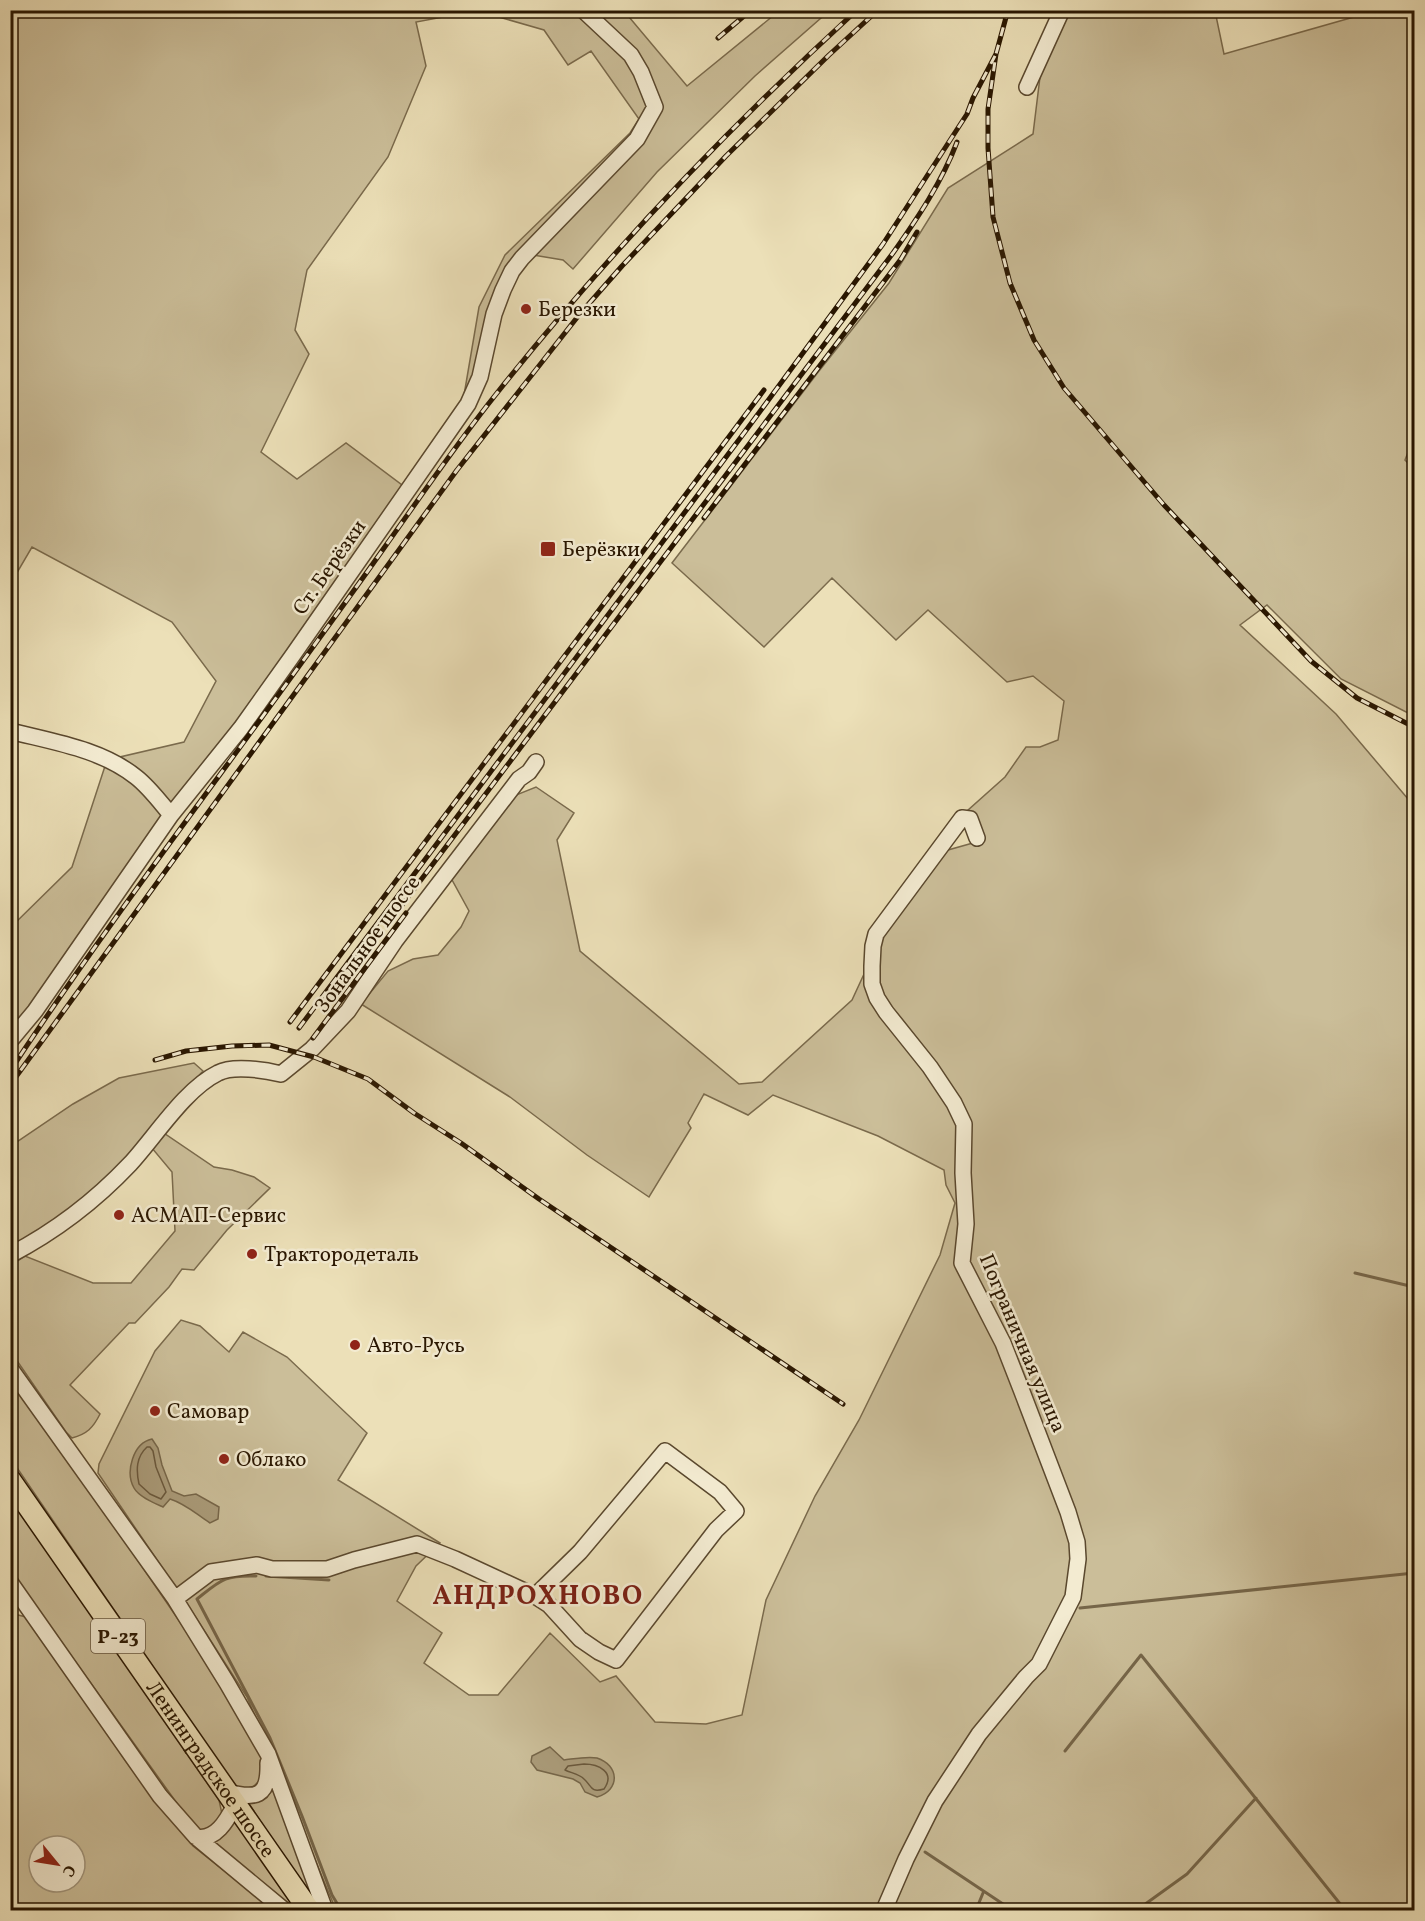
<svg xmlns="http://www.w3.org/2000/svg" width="1425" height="1921" font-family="Vollkorn,serif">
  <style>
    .green { fill: #cbbe99; stroke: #7a6a4c; stroke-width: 1.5; fill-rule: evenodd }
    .water { fill: #aa9b79; stroke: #766649; stroke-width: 1.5 }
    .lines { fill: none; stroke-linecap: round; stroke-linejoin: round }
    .shore { stroke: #6a583c; stroke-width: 1.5 }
    .stream { stroke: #766649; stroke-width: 3 }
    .minor-casing { stroke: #5a482e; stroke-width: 18 }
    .highway-casing { stroke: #291600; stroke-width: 24 }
    .minor { stroke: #f3ebd1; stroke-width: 15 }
    .highway { stroke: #ece0b8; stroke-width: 21 }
    .rail-casing { stroke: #291600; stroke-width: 5 }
    .rail { stroke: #f3ebd1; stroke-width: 3; stroke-dasharray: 9; stroke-linecap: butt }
    .poi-dot { fill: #8f2418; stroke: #f3ebd1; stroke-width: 2 }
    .labels { text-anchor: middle; stroke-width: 5; stroke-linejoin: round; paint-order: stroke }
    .shield { fill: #f3ebd1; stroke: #66563f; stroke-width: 1.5 }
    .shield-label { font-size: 20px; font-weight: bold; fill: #291600 }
    .poi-label { font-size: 21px; fill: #291600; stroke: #f3ebd1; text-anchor: start }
    .street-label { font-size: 21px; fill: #291600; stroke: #f3ebd1 }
    .district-label { font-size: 27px; font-weight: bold; letter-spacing: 1.5px; fill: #7a1f14; stroke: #f3ebd1 }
  </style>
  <rect width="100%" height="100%" fill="#ece0b8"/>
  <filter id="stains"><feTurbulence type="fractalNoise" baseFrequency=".00333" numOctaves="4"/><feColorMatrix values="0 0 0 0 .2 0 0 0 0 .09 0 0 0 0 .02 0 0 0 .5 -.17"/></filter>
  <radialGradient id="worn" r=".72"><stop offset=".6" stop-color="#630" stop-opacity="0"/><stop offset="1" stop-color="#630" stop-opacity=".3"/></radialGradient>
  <!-- green -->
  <path class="green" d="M 11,11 L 475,11 L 416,22 L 426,66 L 388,157 L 307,270 L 295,330 L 309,354 L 261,452 L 297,479 L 346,443 L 406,488 L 219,747 L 160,818 L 29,1007 L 11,1030 L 11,927 L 72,867 L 107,760 L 184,742 L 216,681 L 172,622 L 32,547 L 11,583 Z
    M 478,11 L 624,11 L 687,86 L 779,11 L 829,11 L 755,76 L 657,172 L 573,269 L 563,260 L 521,253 L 477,376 L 462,407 L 479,307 L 505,255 L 630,133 L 639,119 L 591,51 L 568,65 L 544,30 Z
    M 1070,11 L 1215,11 L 1224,54 L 1375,11 L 1414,11 L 1414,437 L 1405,460 L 1414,469 L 1414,716 L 1341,679 L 1267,605 L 1240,625 L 1336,714 L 1414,806 L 1414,1910 L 336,1910 L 247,1697 L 191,1610 L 98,1473 L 99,1464 L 155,1351 L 181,1320 L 200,1326 L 229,1352 L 243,1332 L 287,1357 L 367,1433 L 338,1480 L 440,1543 L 416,1566 L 397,1601 L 442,1633 L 424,1663 L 469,1695 L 498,1695 L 550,1633 L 600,1682 L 616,1676 L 655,1722 L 706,1724 L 742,1715 L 766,1600 L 815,1496 L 859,1420 L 940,1255 L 955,1203 L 946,1185 L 944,1170 L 878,1136 L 773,1095 L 748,1115 L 704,1094 L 688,1123 L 691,1128 L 649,1197 L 587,1155 L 510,1097 L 361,1004 L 388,971 L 413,959 L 438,955 L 461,927 L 469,911 L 451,878 L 511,797 L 536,787 L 574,813 L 557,840 L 580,951 L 739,1084 L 762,1082 L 852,1000 L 876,948 L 941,852 L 980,841 L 967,811 L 1005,777 L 1026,747 L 1040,747 L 1058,740 L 1064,701 L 1033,676 L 1007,682 L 928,610 L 896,640 L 832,578 L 764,647 L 672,563 L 819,371 L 889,283 L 948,188 L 1033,134 L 1040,77 Z
    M 194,1063 L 203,1071 L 177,1100 L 158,1129 L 214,1167 L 232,1170 L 254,1177 L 270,1188 L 227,1230 L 194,1270 L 182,1269 L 169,1287 L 135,1323 L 129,1323 L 70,1385 L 100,1414 C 93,1428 87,1434 72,1438 L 66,1432 L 11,1352 L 11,1265 L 25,1256 L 93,1283 L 131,1283 L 175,1231 L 172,1172 L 147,1142 L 89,1199 L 11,1248 L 11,1146 L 73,1104 L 119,1078 Z
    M 10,1390 C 20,1389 24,1394 29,1401 L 197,1647 L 244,1724 L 261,1757 L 263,1767 L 260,1780 L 251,1789 L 237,1787 L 231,1781 L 11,1459 Z
    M 10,1498 L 219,1800 L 222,1814 L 219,1824 L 203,1832 L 194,1827 L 11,1572 Z
    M 10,1613 L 26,1617 L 81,1694 L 125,1760 L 163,1810 L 193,1846 L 274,1910 L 11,1910 ZM 39,1846 L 75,1846 L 75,1882 L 39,1882 Z
    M 275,1786 L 319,1901 L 314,1904 L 248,1802 C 261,1801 268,1798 275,1786 Z
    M 234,1820 L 294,1903 L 294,1906 L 290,1907 L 207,1841 L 223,1836 Z"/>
  <!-- water -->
  <path class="water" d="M 152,1439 L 158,1448 L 162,1465 L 172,1491 L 184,1496 L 196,1494 L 219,1507 L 218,1519 L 210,1523 C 196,1514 186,1504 170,1499 L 163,1507 C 154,1503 139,1497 134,1488 C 125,1472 133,1443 152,1439 Z
    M 550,1747 L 564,1760 C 573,1759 587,1756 597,1758 C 619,1765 621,1790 597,1797 L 585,1792 L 580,1783 L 573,1779 L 537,1770 L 531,1762 L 532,1756 Z"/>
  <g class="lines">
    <!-- shore -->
    <path class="shore" d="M 147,1447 L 150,1447 L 153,1451 L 156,1467 L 166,1492 L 161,1499 L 150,1494 L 139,1484 C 136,1470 136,1457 147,1447 Z
      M 584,1764 C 598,1764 616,1772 604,1789 C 590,1793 592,1786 584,1779 C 579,1774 571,1773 565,1770 L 568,1766 Z"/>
    <!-- stream -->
    <path class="stream" d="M 1355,1273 L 1414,1287
      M 256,1576 C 224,1575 221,1580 197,1599 L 270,1738 L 302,1816 L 332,1895 L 341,1910
      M 266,1576 L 329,1580
      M 1080,1608 L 1414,1573
      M 1065,1751 L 1141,1655 L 1345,1910
      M 925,1852 L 1012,1910
      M 976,1910 L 983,1893
      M 1137,1910 L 1187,1874 L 1256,1798"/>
    <!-- minor casing -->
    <g class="minor-casing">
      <path id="minor" d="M 1027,87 L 1062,10
        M 10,731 C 53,742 101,749 136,777 C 149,787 160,802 171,815
        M 10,1041 L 35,1011 L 171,815 L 241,728 L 293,655 L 468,404 L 480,377 L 494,314 L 503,290 L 512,271 L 522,258 L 637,139 L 655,107 L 641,72 L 631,55 L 583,10
        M 10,1255 C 54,1232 96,1200 130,1164 C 155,1137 185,1089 218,1073 C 233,1065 265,1070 281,1074 L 312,1049 L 348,1011 L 395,941 L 519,779 L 529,772 L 536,762
        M 10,1368 L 175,1599 L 227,1683 L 268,1754 L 325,1910
        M 10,1582 L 160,1796 L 196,1837 L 284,1910
        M 175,1599 L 211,1572 L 257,1565 L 272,1569 L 327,1569 L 354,1560 L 417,1544 L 455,1559 L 535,1596 L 549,1605 L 580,1639 L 599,1652 L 616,1660 L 716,1530 L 736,1511 L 720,1492 L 665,1451 L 580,1552 L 535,1596
        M 226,1792 C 256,1799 269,1798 268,1763
        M 196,1837 C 216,1841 227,1820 235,1805
        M 884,1910 L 906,1859 L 935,1801 L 979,1734 L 1026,1677 L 1039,1664 L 1073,1597 L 1078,1559 L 1077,1542 L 1068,1512 L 1021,1389 L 1003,1343 L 962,1263 L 966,1224 L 963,1173 L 964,1124 L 954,1103 L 930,1067 L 886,1012 L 877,998 L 872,984 L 872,966 L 873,946 L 876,934 L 962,818 L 970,819 L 977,838"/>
    </g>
    <!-- highway casing -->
    <g class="highway-casing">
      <g id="highway">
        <path id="s1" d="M 10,1480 L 309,1910"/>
      </g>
    </g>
    <!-- minor -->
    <use href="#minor" class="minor"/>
    <!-- highway -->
    <use href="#highway" class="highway"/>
    <!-- rail casing -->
    <g class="rail-casing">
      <path id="rail" d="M 1008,10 L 996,54 L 988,109 L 988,148 L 993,217 L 1010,283 L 1034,340 L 1064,388 L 1164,505 L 1311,661 L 1357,698 L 1414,727
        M 718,38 L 751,10
        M 704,518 L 901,259 L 917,232
        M 393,917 L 893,253 C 917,219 942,182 957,142
        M 290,1022 L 764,390
        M 299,1028 L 750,425 L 883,244 L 967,114 L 973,98 L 996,54
        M 313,1038 L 406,913
        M 155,1060 L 186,1051 L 232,1046 L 269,1045 L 314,1057 L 368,1079 L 414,1113 L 461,1143 L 539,1199 L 843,1404
        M 10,1071 C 99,936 197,807 292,676 C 323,633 354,591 384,548 C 421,496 457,443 497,393 C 606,256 727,129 857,10
        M 10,1085 L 457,470 L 579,315 L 622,266 L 726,156 L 829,55 L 878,10"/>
    </g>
    <!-- rail -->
    <use href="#rail" class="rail"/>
  </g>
  <!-- markers -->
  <g class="poi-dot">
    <circle cx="526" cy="309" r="6"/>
    <rect x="540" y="541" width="16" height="16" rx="3"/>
    <circle cx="119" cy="1215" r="6"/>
    <circle cx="252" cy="1254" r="6"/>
    <circle cx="355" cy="1345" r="6"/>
    <circle cx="155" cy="1411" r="6"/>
    <circle cx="224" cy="1459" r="6"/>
  </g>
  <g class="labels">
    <!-- shield labels -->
    <rect class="shield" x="91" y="1619" width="54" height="34" rx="4.5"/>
    <g class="shield-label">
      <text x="118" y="1643">Р-23</text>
    </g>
    <!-- poi labels -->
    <g class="poi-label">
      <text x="538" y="316">Березки</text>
      <text x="562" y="556">Берёзки</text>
      <text x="131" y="1222">АСМАП-Сервис</text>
      <text x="264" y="1261">Трактородеталь</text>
      <text x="367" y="1352">Авто-Русь</text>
      <text x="167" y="1418">Самовар</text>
      <text x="236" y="1466">Облако</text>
    </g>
    <!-- street labels -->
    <g class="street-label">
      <text transform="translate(329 567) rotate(-55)" y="7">Ст. Берёзки</text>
      <text transform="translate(367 944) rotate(-54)" y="7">Зональное шоссе</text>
      <text transform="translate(1023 1343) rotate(67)" y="7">Пограничная улица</text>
      <text dy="7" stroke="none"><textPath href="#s1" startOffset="352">Ленинградское шоссе</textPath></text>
    </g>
    <!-- district labels -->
    <g class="district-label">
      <text x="538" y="1604">АНДРОХНОВО</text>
    </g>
  </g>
  <!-- margin -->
  <rect width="1425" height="1921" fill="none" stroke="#ece0b8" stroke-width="36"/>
  <rect x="12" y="12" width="1401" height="1897" fill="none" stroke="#291600" stroke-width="3"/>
  <rect x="18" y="18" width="1389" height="1885" fill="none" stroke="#291600" stroke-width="1.5"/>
  <!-- north arrow -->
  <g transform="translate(57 1864) rotate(120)"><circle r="28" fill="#f3ebd1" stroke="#a2967d" stroke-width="1.5"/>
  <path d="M0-4.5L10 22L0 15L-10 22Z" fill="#8f2418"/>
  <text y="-9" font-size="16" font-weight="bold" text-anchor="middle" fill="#291600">С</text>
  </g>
  <rect width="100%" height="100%" filter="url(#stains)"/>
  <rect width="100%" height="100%" fill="url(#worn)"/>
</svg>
